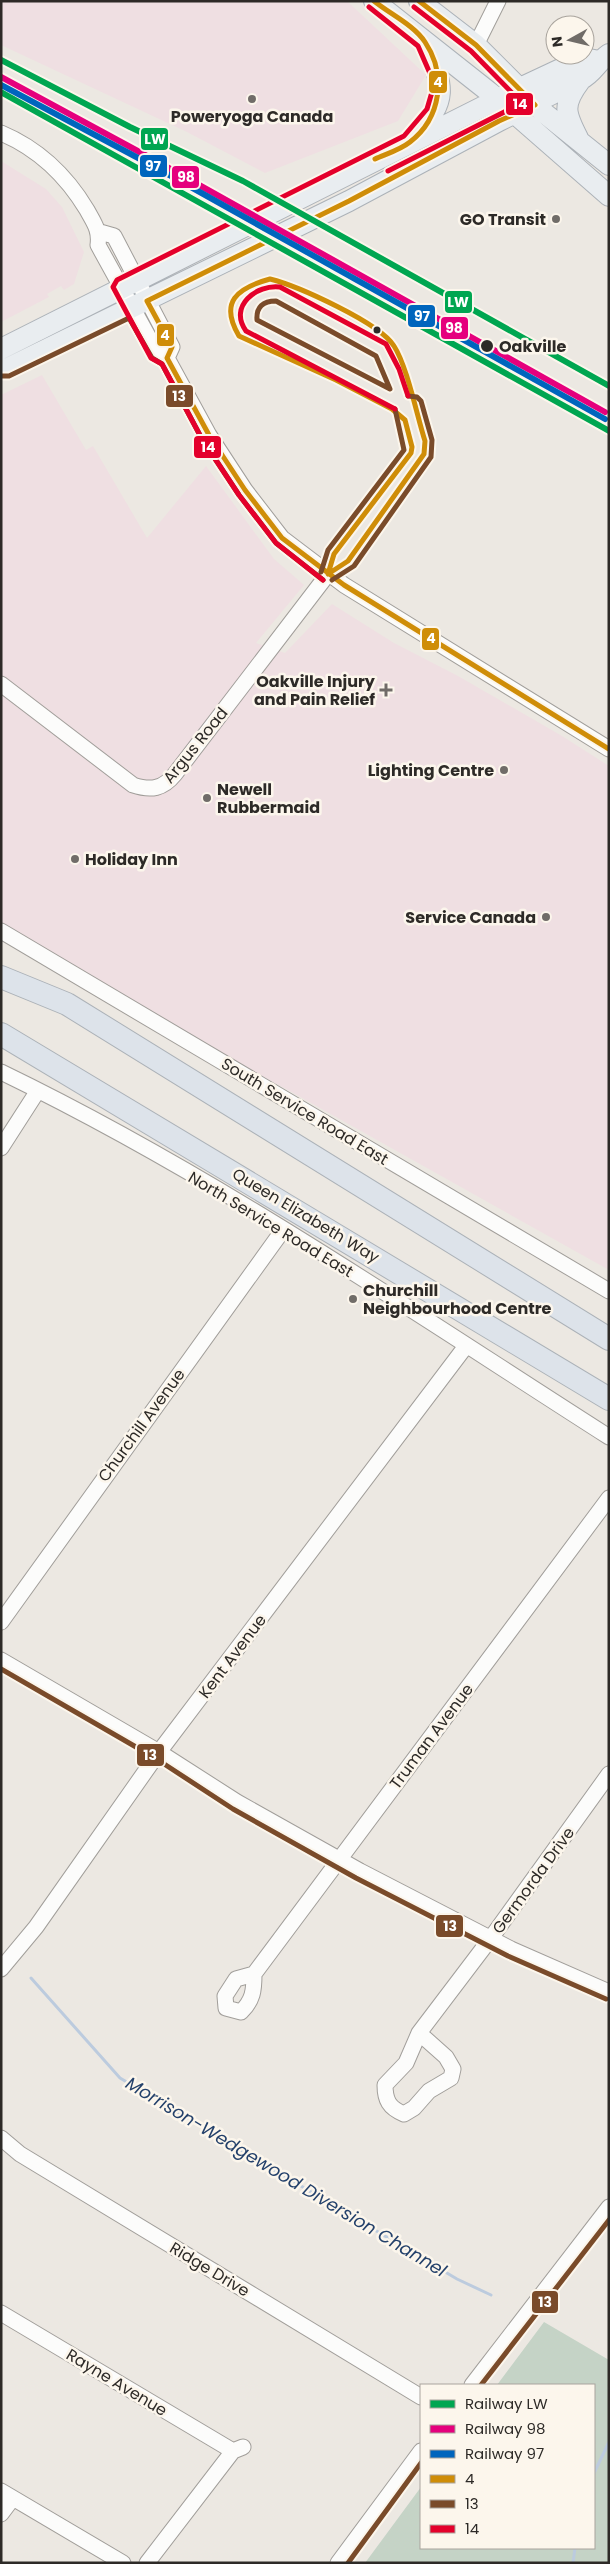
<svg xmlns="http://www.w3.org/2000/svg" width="610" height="2564" font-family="Poppins,sans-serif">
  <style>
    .commercial { fill: #efdfe2 }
    .green { fill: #c5d3c6 }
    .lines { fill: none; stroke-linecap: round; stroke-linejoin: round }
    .stream { stroke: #bccbde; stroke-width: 3 }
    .minor-casing { stroke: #a19e9a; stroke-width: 17 }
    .major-casing { stroke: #acb2b8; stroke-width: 22 }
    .highway-casing { stroke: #acb2b8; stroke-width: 24 }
    .minor { stroke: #fcfcfb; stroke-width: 15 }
    .major { stroke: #e9edf0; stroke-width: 20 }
    .highway { stroke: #dde3ea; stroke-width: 22 }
    .bus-1-casing { stroke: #fcf6ec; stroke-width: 9 }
    .bus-2-casing { stroke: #fcf6ec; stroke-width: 9 }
    .bus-3-casing { stroke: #fcf6ec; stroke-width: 9 }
    .bus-1 { stroke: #cf8d08; stroke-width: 5 }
    .bus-2 { stroke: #7a4b2a; stroke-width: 5 }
    .bus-3 { stroke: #e4002b; stroke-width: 5 }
    .rail-1-casing { stroke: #fcf6ec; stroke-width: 10 }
    .rail-2-casing { stroke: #fcf6ec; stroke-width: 10 }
    .rail-3-casing { stroke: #fcf6ec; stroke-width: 10 }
    .rail-1 { stroke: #00a651; stroke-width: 6 }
    .rail-2 { stroke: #e5007d; stroke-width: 6 }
    .rail-3 { stroke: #0065bd; stroke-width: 6 }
    .poi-dot { fill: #706c68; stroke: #fcf6ec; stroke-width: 2 }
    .bus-dot { fill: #2d2a27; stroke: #fcf6ec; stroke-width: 2 }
    .labels { text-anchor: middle; stroke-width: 5; stroke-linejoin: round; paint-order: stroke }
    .poi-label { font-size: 16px; font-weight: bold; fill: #2d2a27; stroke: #fcf6ec; text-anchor: end }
    .stop-label { font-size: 16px; font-weight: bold; fill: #2d2a27; stroke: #fcf6ec; text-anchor: start }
    .street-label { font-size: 16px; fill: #2d2a27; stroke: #fcf6ec }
    .water-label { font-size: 18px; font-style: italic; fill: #24416b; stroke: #fcf6ec }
    .line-badge { stroke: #fcf6ec; stroke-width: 2 }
    .badge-label { font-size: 14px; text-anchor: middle; font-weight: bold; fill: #fff }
  </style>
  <rect width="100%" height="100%" fill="#ece8e2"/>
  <!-- commercial -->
  <path class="commercial" d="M 1,1 L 347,1 L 426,75 L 398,121 L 265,173 L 187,132 L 1,45 Z
    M 1,161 L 46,189 L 62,207 L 84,252 L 74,284 L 64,290 L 61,286 L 47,294 L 49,297 L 1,322 Z
    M 42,375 L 86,450 L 93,446 L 147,538 L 206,466 L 274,559 L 304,585 L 256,643 L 285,653 L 332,604 L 394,643 L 458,676 L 562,736 L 609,766 L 609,1270 L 286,1089 L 30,951 L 1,931 L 1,395 Z"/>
  <!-- green -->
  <path class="green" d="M 544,2322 L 609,2360 L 609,2563 L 365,2563 L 421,2487 L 421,2548 L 594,2548 L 594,2385 L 497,2385 Z"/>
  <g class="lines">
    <!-- stream -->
    <path class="stream" d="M 31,1978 L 120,2078 L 457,2279 L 491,2295
      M 594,2473 L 609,2442
      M 573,2563 L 575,2548"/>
    <!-- minor casing -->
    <g class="minor-casing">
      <path id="minor" d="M 476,45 L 498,1
        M 1,133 C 39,149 66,175 87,210 C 94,223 100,230 98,245 L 158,354 L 167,358 L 209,435 L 245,490 L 282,538 L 344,585 L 609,749
        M 100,232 L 114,236 L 172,347 L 167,358
        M 1,684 L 133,785 C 151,791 163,789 175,774 L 328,574
        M 1,931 L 609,1291
        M 1,1072 C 214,1175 410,1310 609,1437
        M 1,1148 L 37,1092
        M 1,1622 L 283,1230
        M 1,1660 L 159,1752 L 237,1802 L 360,1871 L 511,1949 L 609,1992
        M 1,1969 L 36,1927 L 159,1752 L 466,1346
        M 254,1974 L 236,1979 L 225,1996 L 226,2008 L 241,2012 C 253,2000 254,1991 254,1974 L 609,1498
        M 419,2033 L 446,2057 L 453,2069 L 451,2078 L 429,2091 L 414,2108 L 404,2114 C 389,2108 385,2100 385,2085 L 406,2063 L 419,2033 L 491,1938 L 609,1774
        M 1,2138 L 20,2154 L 421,2397
        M 1,2313 L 233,2451 L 243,2447
        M 472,2385 L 609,2207
        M 1,2491 L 123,2563
        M 1,2514 L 13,2498
        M 147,2563 L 233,2451
        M 338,2563 L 421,2451"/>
    </g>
    <!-- major casing -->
    <g class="major-casing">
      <path id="major" d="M 374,1 L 498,99 L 609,196
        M 419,1 L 476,45 L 543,112 L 609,165
        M 415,135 C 450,99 443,86 425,43
        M 578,138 C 565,113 562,105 580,81
        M 1,349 L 520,88 L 584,58 L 599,61
        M 1,368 L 6,369 L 349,201 L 499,121 L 580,80 C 594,73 596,63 609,54"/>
    </g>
    <!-- highway casing -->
    <g class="highway-casing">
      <path id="highway" d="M 1,977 L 67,1004 L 609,1339
        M 1,1034 L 609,1399"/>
    </g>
    <!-- minor -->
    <use href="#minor" class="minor"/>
    <!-- major -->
    <use href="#major" class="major"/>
    <!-- highway -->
    <use href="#highway" class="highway"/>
    <!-- bus-1 casing -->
    <g class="bus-1-casing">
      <path id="bus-1" d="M 374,1 C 390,14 414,25 425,42 C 447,75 441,118 410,142 C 400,150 386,154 375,159
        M 419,1 L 476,45 L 535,105 L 499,121 L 349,201 L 147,301 L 172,347 L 167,358 L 209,435 L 245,490 L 282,538 L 344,585 L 609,749
        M 270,279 C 298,286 380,323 394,346 C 407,366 417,416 425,441 L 424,454 L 348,561 L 328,574 L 334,554 L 411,453 L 412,447 L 405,420 L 392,409 L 336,380 L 239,336 C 219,302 237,288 270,279 Z"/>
    </g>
    <!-- bus-2 casing -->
    <g class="bus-2-casing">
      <path id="bus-2" d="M 276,301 L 376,356 L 390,389 L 257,320 C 256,307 263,301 276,301 Z
        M 1,376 L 9,376 L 129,318 L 152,358 L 162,364 L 202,439 L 239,495 L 276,543 L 323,580
        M 321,572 L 328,550 L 404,450 L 395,409
        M 332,580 L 354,566 L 431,457 L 432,440 L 421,401 L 417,397 L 408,396
        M 1,1669 L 155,1758 L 233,1809 L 356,1878 L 508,1956 L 606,1999
        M 481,2385 L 609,2220
        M 348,2563 L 421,2463"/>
    </g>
    <!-- bus-3 casing -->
    <g class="bus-3-casing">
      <path id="bus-3" d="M 388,171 L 522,103 L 471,51 L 414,7
        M 395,409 L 246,331 C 228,306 257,284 280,287 L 386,344 L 399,369 L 408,396
        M 323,580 L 276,543 L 239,495 L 202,439 L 162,364 L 151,358 L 113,287 L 117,280 L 404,136 L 427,109 L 432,92 L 432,78 L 418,46 L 369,7"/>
    </g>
    <!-- bus-1 -->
    <use href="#bus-1" class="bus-1"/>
    <!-- bus-2 -->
    <use href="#bus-2" class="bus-2"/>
    <!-- bus-3 -->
    <use href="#bus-3" class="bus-3"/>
    <!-- rail-1 casing -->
    <g class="rail-1-casing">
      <path id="rail-1" d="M 1,60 L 130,127 L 243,181 L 609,386
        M 1,92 L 609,431"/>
    </g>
    <!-- rail-2 casing -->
    <g class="rail-2-casing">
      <path id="rail-2" d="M 1,77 L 158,162 L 605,412"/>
    </g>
    <!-- rail-3 casing -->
    <g class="rail-3-casing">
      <path id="rail-3" d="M 1,85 L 155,167 L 605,419"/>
    </g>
    <!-- rail-1 -->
    <use href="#rail-1" class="rail-1"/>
    <!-- rail-2 -->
    <use href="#rail-2" class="rail-2"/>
    <!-- rail-3 -->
    <use href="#rail-3" class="rail-3"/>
  </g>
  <!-- markers -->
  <g class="poi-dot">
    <circle cx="252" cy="99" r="5"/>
    <circle cx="556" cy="219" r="5"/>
    <path d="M383.5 682.5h5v5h5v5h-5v5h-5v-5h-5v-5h5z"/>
    <circle cx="504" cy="770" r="5"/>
    <circle cx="207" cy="798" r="5"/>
    <circle cx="75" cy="859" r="5"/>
    <circle cx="546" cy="917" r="5"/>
    <circle cx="353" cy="1299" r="5"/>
  </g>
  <g class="bus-dot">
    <circle cx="377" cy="330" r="4.5"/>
    <circle cx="487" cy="346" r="7"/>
  </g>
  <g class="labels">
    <!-- poi labels -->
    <g class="poi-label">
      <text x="252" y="122" text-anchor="middle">Poweryoga Canada</text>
      <text x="546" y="225">GO Transit</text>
      <text x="375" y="687">Oakville Injury<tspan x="375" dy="18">and Pain Relief</tspan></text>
      <text x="494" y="776">Lighting Centre</text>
      <text x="217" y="795" text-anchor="start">Newell<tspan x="217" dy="18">Rubbermaid</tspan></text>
      <text x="85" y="865" text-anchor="start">Holiday Inn</text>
      <text x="536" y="923">Service Canada</text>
      <text x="363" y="1296" text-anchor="start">Churchill<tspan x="363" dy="18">Neighbourhood Centre</tspan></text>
    </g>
    <!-- stop labels -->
    <g class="stop-label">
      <text x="499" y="352">Oakville</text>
    </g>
    <!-- street labels -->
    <g class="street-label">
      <text transform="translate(195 745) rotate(-51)" y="6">Argus Road</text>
      <text transform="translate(305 1111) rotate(31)" y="6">South Service Road East</text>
      <text transform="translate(306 1215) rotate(31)" y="6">Queen Elizabeth Way</text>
      <text transform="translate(271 1224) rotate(31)" y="6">North Service Road East</text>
      <text transform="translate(141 1425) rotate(-54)" y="6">Churchill Avenue</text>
      <text transform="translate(232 1656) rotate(-53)" y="6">Kent Avenue</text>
      <text transform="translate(431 1736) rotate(-53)" y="6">Truman Avenue</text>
      <text transform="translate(533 1880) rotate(-54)" y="6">Germorda Drive</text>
      <text transform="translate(210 2269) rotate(31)" y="6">Ridge Drive</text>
      <text transform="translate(117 2382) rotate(31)" y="6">Rayne Avenue</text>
    </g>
    <!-- water labels -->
    <g class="water-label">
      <text transform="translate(286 2177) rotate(31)" y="6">Morrison-Wedgewood Diversion Channel</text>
    </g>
  </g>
  <g class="line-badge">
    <rect x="428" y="70" width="20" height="24" rx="5" fill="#cf8d08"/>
    <rect x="505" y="92" width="29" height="24" rx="5" fill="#e4002b"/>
    <rect x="140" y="127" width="29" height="24" rx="5" fill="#00a651"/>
    <rect x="139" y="154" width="29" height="24" rx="5" fill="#0065bd"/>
    <rect x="171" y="165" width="29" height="24" rx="5" fill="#e5007d"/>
    <rect x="444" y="290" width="29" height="24" rx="5" fill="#00a651"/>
    <rect x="407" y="304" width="29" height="24" rx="5" fill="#0065bd"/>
    <rect x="440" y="316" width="29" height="24" rx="5" fill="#e5007d"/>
    <rect x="156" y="323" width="19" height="24" rx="5" fill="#cf8d08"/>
    <rect x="165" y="384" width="29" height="24" rx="5" fill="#7a4b2a"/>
    <rect x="193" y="435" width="29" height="24" rx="5" fill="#e4002b"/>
    <rect x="421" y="627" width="19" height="24" rx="5" fill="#cf8d08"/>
    <rect x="136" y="1743" width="29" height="24" rx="5" fill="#7a4b2a"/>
    <rect x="435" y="1914" width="29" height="24" rx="5" fill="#7a4b2a"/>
    <rect x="531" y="2290" width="28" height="24" rx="5" fill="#7a4b2a"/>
  </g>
  <g class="badge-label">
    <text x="438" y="87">4</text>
    <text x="520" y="109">14</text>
    <text x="155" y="144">LW</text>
    <text x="153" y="171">97</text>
    <text x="186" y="182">98</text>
    <text x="458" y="307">LW</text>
    <text x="422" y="321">97</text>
    <text x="454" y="333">98</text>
    <text x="165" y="340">4</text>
    <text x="179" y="401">13</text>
    <text x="208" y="452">14</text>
    <text x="431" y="643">4</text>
    <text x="150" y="1760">13</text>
    <text x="450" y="1931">13</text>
    <text x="545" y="2307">13</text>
  </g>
  <!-- border -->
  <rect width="610" height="2564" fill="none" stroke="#2d2a27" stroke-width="5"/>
  <!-- legend -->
  <rect x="420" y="2384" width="175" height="165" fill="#fcf6ec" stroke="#a9a49d"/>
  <rect x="430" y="2400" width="25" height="8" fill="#00a651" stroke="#a9a49d"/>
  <text x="465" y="2409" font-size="15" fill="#2d2a27">Railway LW</text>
  <rect x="430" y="2425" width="25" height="8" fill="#e5007d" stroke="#a9a49d"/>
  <text x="465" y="2434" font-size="15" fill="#2d2a27">Railway 98</text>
  <rect x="430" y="2450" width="25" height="8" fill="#0065bd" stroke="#a9a49d"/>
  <text x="465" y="2459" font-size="15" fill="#2d2a27">Railway 97</text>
  <rect x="430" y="2475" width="25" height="8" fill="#cf8d08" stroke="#a9a49d"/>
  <text x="465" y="2484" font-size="15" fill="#2d2a27">4</text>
  <rect x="430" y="2500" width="25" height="8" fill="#7a4b2a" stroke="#a9a49d"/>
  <text x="465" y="2509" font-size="15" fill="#2d2a27">13</text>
  <rect x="430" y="2525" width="25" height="8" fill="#e4002b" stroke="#a9a49d"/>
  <text x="465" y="2534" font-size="15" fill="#2d2a27">14</text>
  <!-- north arrow -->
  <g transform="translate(570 40) rotate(262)"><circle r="24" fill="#fcf6ec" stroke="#a9a49d"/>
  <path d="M0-4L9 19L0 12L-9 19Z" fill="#706c68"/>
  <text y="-8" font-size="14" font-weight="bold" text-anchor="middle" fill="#2d2a27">N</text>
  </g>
</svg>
